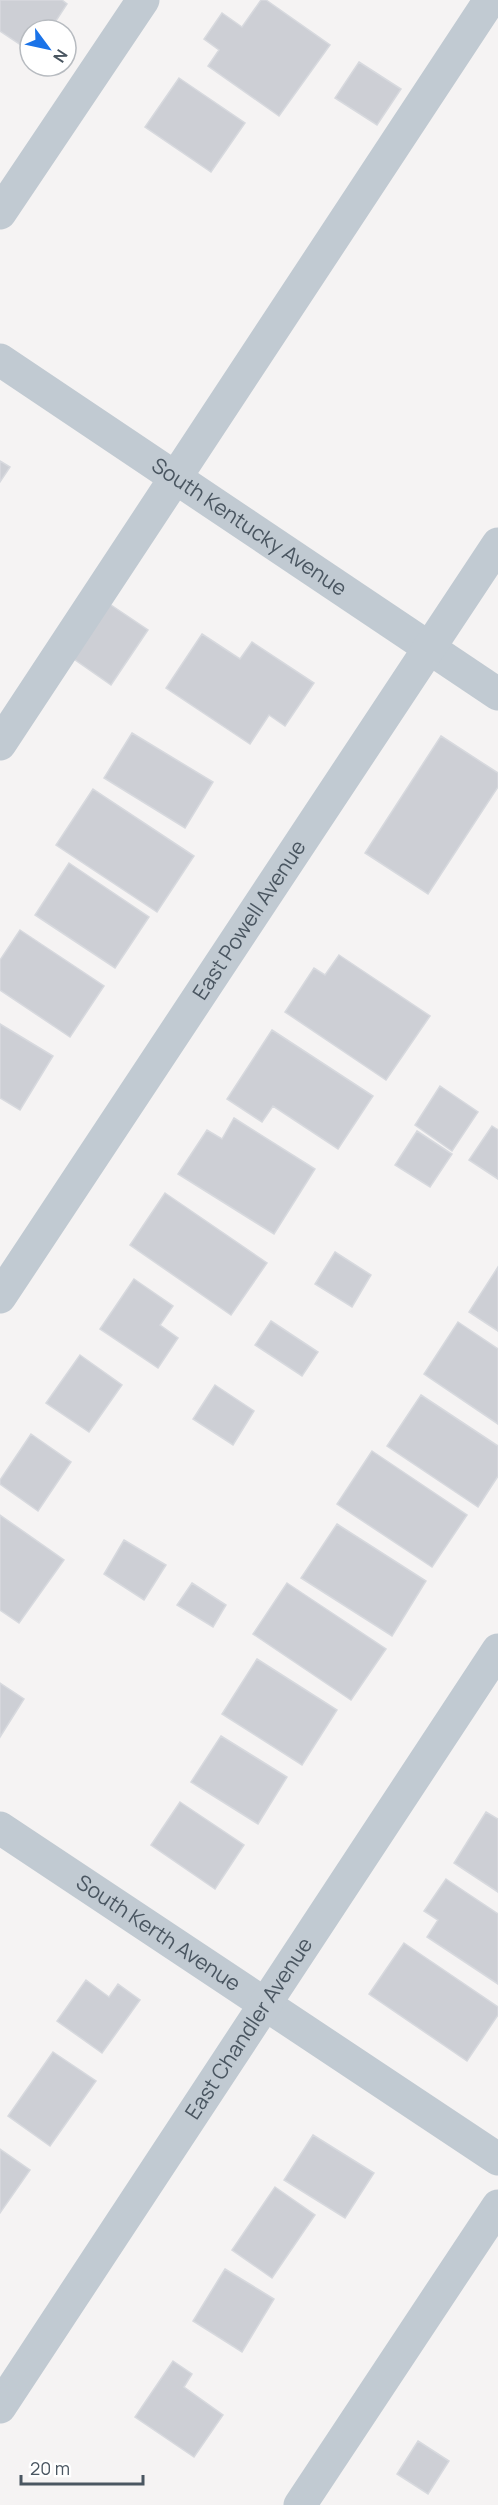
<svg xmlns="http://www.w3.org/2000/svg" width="498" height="2505" font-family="Manrope,sans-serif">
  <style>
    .building { fill: #cdcfd5; stroke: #d7d9de; stroke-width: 1.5 }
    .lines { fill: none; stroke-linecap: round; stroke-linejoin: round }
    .minor { stroke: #c1cad2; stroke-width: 33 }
    .labels { text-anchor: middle; stroke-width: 4.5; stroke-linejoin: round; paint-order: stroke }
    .street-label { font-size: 21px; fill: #4a5661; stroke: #fff }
  </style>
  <rect width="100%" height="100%" fill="#f5f3f3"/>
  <!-- building -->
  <path class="building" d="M 0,0 L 62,0 L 67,4 L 50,30 L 30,30 L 30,51 L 0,31 Z
    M 261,0 L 266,0 L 330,45 L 279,116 L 208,66 L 219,50 L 204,39 L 222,13 L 242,27 Z
    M 359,62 L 401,89 L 377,125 L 335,98 Z
    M 179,78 L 245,123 L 211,172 L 145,127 Z
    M 0,461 L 10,467 L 0,482 Z
    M 108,603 L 148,630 L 111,685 L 71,657 Z
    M 202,634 L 240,659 L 252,642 L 314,683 L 285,726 L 269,715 L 250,744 L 166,688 Z
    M 132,733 L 213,782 L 185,828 L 104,778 Z
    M 441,736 L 498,773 L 498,787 L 428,894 L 365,853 Z
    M 93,789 L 194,856 L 157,912 L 56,845 Z
    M 69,863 L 149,917 L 115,968 L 35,915 Z
    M 20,930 L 104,986 L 70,1037 L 0,990 L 0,960 Z
    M 339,955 L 430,1016 L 386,1080 L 285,1012 L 314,968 L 325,975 Z
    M 0,1024 L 53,1056 L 20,1110 L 0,1098 Z
    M 272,1030 L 373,1096 L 338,1149 L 273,1106 L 262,1122 L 227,1099 Z
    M 440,1086 L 478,1112 L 452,1151 L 415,1125 Z
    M 234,1118 L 315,1169 L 274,1234 L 178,1174 L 207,1130 L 222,1139 Z
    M 492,1126 L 498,1130 L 498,1179 L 469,1160 Z
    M 417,1131 L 452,1154 L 430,1187 L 395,1165 Z
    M 165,1193 L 267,1263 L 231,1315 L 130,1245 Z
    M 335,1252 L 371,1275 L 352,1307 L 315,1284 Z
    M 498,1267 L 498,1331 L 469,1312 Z
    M 134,1279 L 173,1306 L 160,1325 L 178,1338 L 158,1368 L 100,1329 Z
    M 271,1321 L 318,1352 L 302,1376 L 255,1345 Z
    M 458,1322 L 498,1349 L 498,1424 L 424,1374 Z
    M 80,1355 L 122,1385 L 89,1432 L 46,1403 Z
    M 215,1385 L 254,1411 L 233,1445 L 193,1419 Z
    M 421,1395 L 498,1446 L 498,1476 L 478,1507 L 387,1446 Z
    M 31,1434 L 71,1462 L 38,1511 L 0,1484 L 0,1480 Z
    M 372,1451 L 467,1515 L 432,1567 L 337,1504 Z
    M 0,1515 L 64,1560 L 19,1623 L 0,1610 Z
    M 337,1524 L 426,1581 L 392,1636 L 301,1578 Z
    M 124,1540 L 166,1565 L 144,1600 L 104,1574 Z
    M 192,1583 L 226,1605 L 213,1627 L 177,1605 Z
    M 287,1583 L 386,1649 L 351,1700 L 253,1634 Z
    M 257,1659 L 337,1710 L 302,1765 L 222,1714 Z
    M 0,1683 L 24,1699 L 0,1737 Z
    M 221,1736 L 287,1777 L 258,1824 L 191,1782 Z
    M 180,1802 L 244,1845 L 215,1889 L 151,1845 Z
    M 486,1812 L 498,1819 L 498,1892 L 454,1863 Z
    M 446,1879 L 498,1914 L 498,1984 L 427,1937 L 438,1920 L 424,1911 Z
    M 404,1943 L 498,2007 L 498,2015 L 467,2061 L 369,1994 Z
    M 86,1980 L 109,1997 L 118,1984 L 140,2000 L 102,2053 L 57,2021 Z
    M 53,2052 L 96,2081 L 50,2146 L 8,2116 Z
    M 313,2135 L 374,2173 L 345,2218 L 284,2180 Z
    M 0,2149 L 30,2170 L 0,2213 Z
    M 275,2187 L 315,2215 L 272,2278 L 232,2250 Z
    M 225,2269 L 274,2299 L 242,2352 L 193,2321 Z
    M 173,2361 L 192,2374 L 184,2387 L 223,2415 L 194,2457 L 135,2417 Z
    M 418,2441 L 449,2461 L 428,2494 L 397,2474 Z"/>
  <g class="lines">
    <!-- minor -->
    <g class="minor">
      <path d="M 0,213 L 143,0"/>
      <path id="s1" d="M 0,360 L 498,694"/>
      <path d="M 0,744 L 490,0"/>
      <path id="s2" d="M 0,1297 L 498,544"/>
      <path id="s3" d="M 0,1828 L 498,2159"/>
      <path id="s4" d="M 0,2407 L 498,1650"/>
      <path d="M 300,2505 L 498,2206"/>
    </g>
  </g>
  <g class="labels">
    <!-- street labels -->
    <g class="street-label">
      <text dy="7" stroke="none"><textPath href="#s1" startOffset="300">South Kentucky Avenue</textPath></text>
      <text dy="7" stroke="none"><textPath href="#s2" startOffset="452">East Powell Avenue</textPath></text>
      <text dy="7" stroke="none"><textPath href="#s3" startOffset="190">South Kerth Avenue</textPath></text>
      <text dy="7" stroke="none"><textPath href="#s4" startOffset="453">East Chandler Avenue</textPath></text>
    </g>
  </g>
  <!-- north arrow -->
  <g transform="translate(48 48) rotate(123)"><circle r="28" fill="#ffffff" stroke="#b7bbc0" stroke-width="1.5"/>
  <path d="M0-4.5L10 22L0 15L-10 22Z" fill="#1a73e8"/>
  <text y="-9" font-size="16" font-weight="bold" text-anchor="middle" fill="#4a5661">N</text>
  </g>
  <!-- scale -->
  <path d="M21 2475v9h122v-9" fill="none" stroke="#4a5661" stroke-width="3"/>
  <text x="30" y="2475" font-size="18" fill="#4a5661" stroke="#ffffff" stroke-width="4.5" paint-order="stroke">20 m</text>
</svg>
